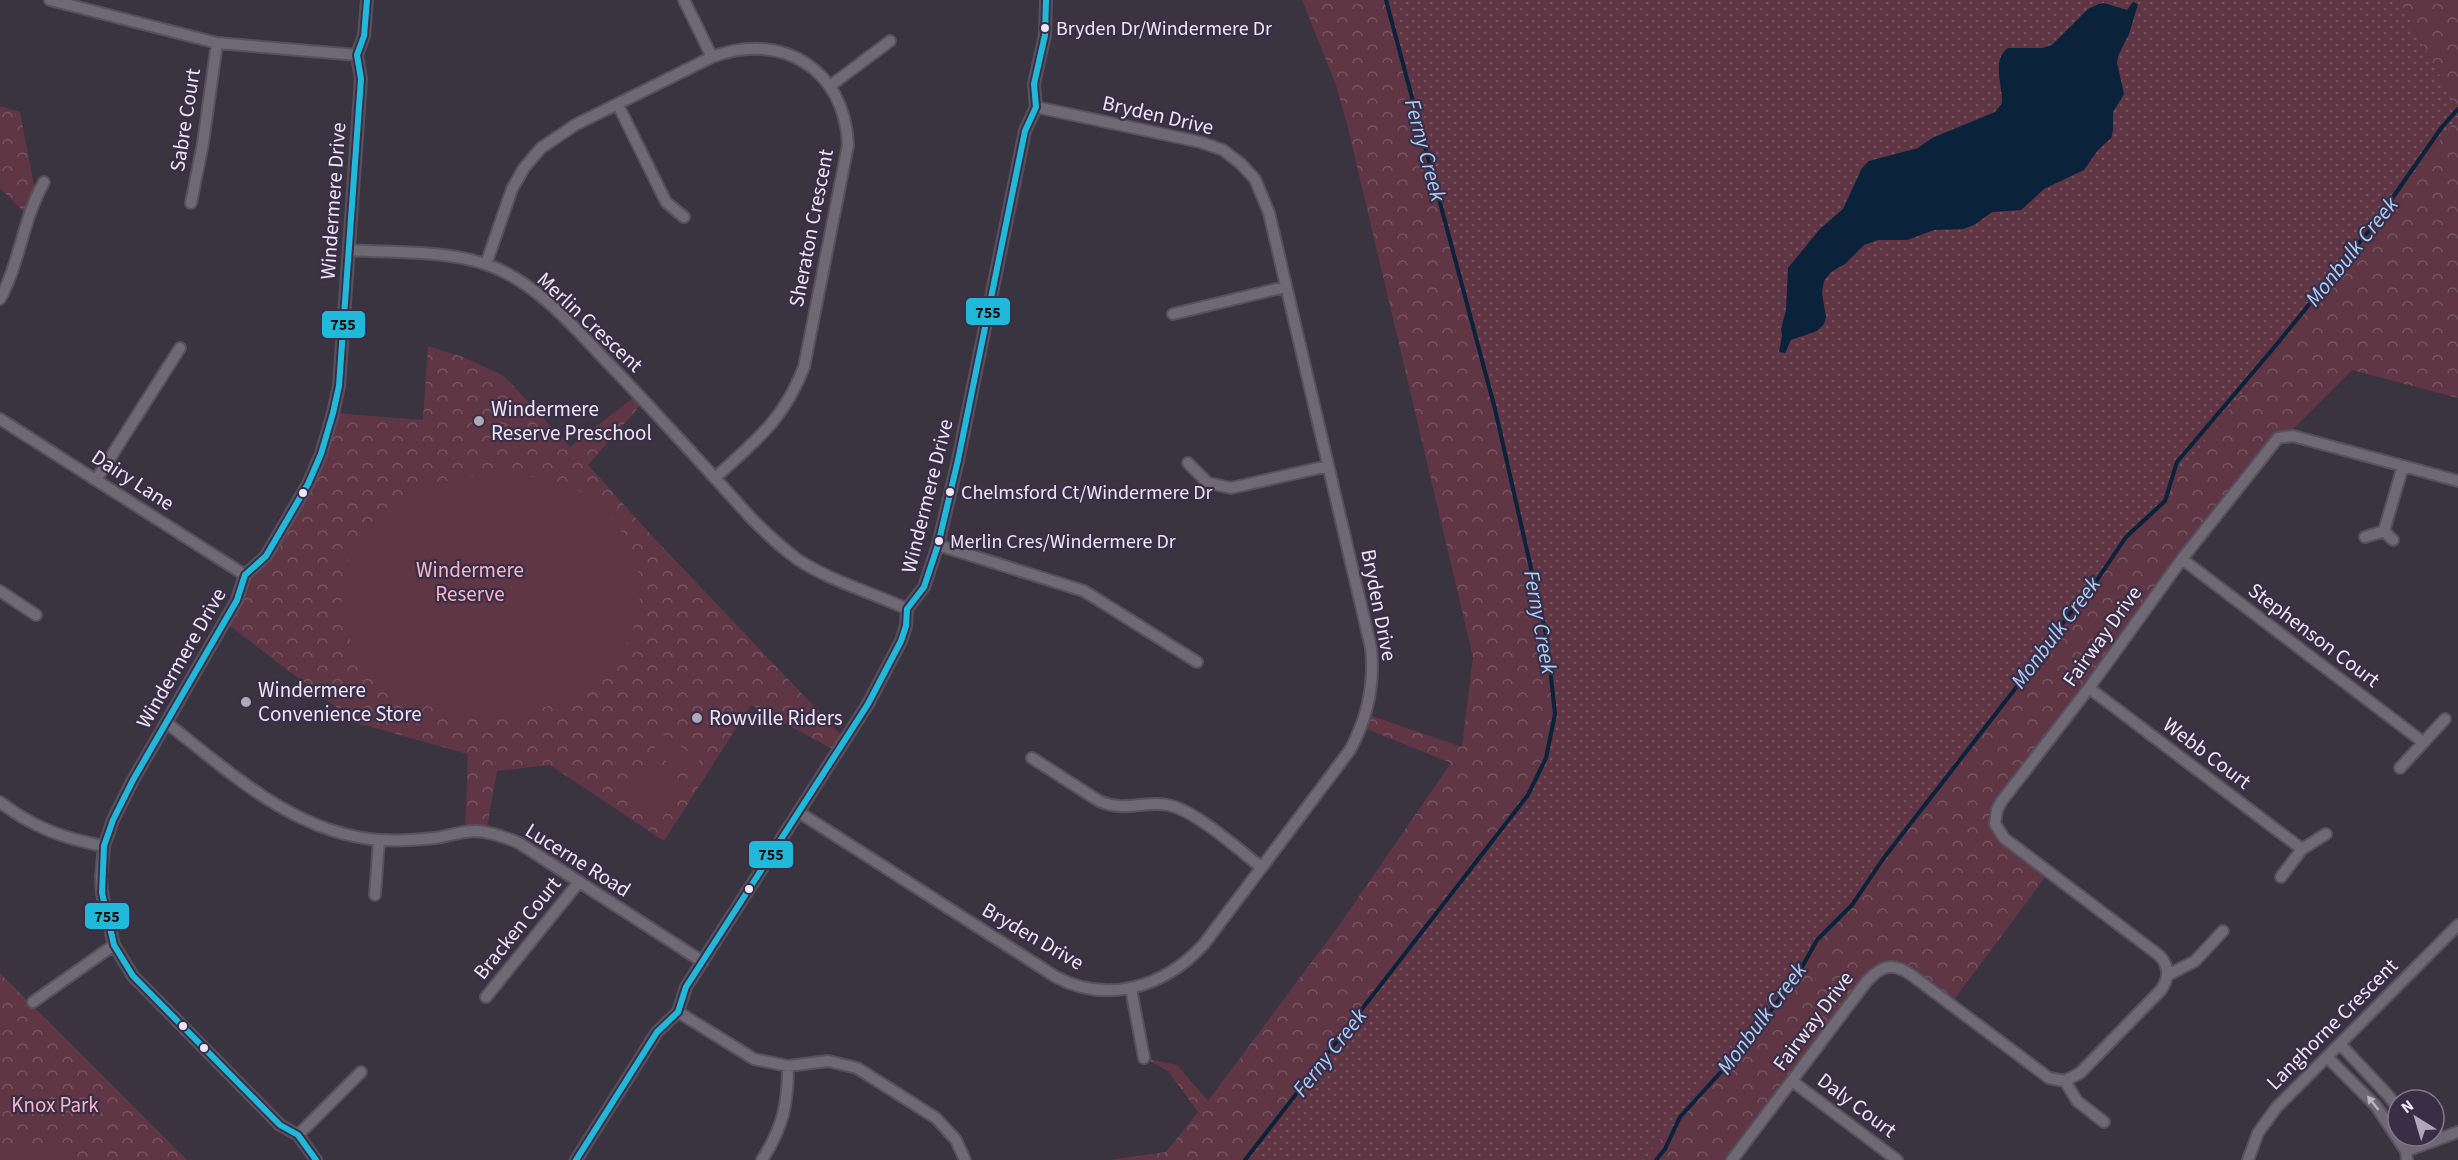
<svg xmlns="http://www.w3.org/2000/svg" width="2458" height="1160" font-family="'Source Sans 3',sans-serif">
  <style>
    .grass { fill: url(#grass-dots) }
    .park { fill: url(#park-crowns) }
    .pitch { fill: #603645 }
    .water { fill: #0b223b }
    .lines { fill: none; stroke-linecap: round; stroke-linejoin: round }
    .stream { stroke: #0b223b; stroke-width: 4 }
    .street-casing { stroke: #56515d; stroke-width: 14 }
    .street { stroke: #6e6974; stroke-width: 10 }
    .bus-1-casing { stroke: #3a2e47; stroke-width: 10 }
    .bus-1 { stroke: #20b9da; stroke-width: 6 }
    .oneway { fill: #bab4c2 }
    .bus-dot { fill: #ede6f6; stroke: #3a2e47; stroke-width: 2 }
    .poi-dot { fill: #aea8b7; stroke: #3a2e47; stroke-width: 2 }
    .labels { text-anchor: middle; stroke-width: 4.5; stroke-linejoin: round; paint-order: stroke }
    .bus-label { font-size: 20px; fill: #ede6f6; stroke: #3a2e47; text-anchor: start }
    .street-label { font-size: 21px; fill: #ede6f6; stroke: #3a2e47 }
    .poi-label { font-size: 21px; fill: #ede6f6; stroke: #3a2e47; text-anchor: start }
    .park-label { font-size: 21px; fill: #f6b6c8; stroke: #3a2e47 }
    .water-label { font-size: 22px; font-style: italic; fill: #a7d0fd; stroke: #3a2e47 }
    .line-badge { stroke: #3a2e47; stroke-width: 2 }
    .pale-badge-label { font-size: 16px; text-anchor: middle; font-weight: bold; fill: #111 }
  </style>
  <defs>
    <pattern id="grass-dots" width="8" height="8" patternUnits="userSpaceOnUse" patternTransform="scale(1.5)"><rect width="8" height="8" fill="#603645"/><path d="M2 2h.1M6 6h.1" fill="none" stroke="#775360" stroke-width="1.8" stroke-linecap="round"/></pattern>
    <pattern id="park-crowns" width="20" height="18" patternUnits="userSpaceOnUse" patternTransform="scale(1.5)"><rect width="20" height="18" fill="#603645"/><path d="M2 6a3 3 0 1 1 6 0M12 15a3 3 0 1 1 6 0" fill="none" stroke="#775360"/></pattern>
  </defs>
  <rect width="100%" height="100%" fill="#3a3441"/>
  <!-- grass -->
  <path class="grass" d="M 1386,0 L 2399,0 L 2458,109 L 2458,117 L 1644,1160 L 1245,1160 L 1528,795 L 1546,758 L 1555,714 L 1495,409 Z"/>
  <!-- park -->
  <path class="park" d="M 1302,0 L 1386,0 L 1495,409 L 1547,639 L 1555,714 L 1552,736 L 1546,758 L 1528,795 L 1507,824 L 1245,1160 L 1109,1160 L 1166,1152 L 1198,1112 L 1168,1071 L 1144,1058 L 1177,1065 L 1208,1101 L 1340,924 L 1451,763 L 1362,727 L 1366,714 L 1462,747 L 1473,657 L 1347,124 L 1336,85 Z
    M 2399,0 L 2458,0 L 2458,109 Z
    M 0,106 L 20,112 L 36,196 L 28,216 L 0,188 Z
    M 2458,117 L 2458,398 L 2352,370 L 2286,436 L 2281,437 L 2001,802 L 1995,824 L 2049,872 L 1950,1005 L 1910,974 L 1883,967 L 1732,1160 L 1644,1160 Z
    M 428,346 L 463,357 L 504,376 L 570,447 L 638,394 L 644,401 L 588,465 L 653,537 L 846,740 L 838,752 L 751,705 L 664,841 L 550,765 L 497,771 L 486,833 L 465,832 L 468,754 L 357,723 L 225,622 L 243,586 L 287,520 L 333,413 L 423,420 Z
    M 0,973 L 187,1160 L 0,1160 Z"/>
  <!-- pitch -->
  <path class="pitch" d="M 517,474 C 533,477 550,479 565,484 C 607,500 642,551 640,595 C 638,641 609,678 569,698 C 533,714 493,720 454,713 C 424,707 391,695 370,671 C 324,619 336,544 391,505 C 428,478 473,475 517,474 Z
    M 663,735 L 700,759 L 689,776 L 652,752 Z
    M 647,759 L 685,783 L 674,800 L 637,776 Z
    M 633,782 L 670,806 L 660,822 L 623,798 Z
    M 26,1145 L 52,1149 L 75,1160 L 0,1160 L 0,1149 Z"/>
  <!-- water -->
  <path class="water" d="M 2133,2 L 2138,4 L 2129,34 L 2118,56 L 2117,63 L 2124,94 L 2113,112 L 2113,131 L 2111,138 L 2098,150 L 2084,170 L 2044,189 L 2021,210 L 1992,212 L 1974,225 L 1963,229 L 1934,230 L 1907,240 L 1878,240 L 1864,245 L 1845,264 L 1831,272 L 1824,281 L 1822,293 L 1826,317 L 1824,324 L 1817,331 L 1791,340 L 1785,353 L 1779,352 L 1782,336 L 1781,329 L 1786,310 L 1788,268 L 1820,229 L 1843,209 L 1862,168 L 1869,161 L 1918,148 L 1932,138 L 1995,112 L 2002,103 C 2003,86 1991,60 2008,48 L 2042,48 L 2052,45 L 2088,9 L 2099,4 L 2104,3 L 2127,10 Z"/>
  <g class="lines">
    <!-- stream -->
    <path class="stream" d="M 1245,1160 L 1528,795 L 1546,758 L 1555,714 L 1547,639 L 1495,409 L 1386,0
      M 1656,1160 L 1665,1149 L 1680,1117 L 1740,1051 L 1797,976 L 1817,940 L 1852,905 L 1883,859 L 2015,689 L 2071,612 L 2097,580 L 2126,537 L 2165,501 L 2177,462 L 2277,344 L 2372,227 L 2442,127 L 2458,109"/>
    <!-- street casing -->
    <g class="street-casing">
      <path id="street" d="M 50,0 L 217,43 L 357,55
        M 684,0 L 712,57
        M 830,86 L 890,41
        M 618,105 L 666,202 L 684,217
        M 191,203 L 203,143 L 217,43
        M 349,250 C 393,253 443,250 485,264 C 537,281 576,330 612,367 C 660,417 706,468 752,519 C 766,533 781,547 797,559 C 830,581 871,592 907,609
        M 486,264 L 512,189 L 524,168 L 541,148 L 575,125 L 712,57 C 782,31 845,69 848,145 L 804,367 C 783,421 756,440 715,478
        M 0,299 C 20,262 23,219 44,182
        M 1173,314 L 1285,287
        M 0,419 L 245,575
        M 1188,463 L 1208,483 L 1231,488 L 1328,466
        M 96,480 L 180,348
        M 2384,531 L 2393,540
        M 2365,537 L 2384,531 L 2403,466
        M 938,545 L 1084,591 L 1197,662
        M 2182,559 L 2423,742
        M 0,591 L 36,615
        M 2089,688 L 2302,849
        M 167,723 C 231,773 295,834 380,840 C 398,841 417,840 435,838 C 448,836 462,831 476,831 C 491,832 505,837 519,843 L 703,962
        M 1032,758 L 1099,801 C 1127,813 1143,800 1168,805 C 1195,810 1239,850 1261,867
        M 2400,768 L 2445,719
        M 0,802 C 32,827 65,839 104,846
        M 800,813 L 1056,977 C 1109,1005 1166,986 1204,944 L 1350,750 C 1368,717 1375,685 1371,648 L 1269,213 L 1255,179 L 1240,163 L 1223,150 L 1200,142 L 1036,107
        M 2281,877 L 2302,849 L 2326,834
        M 375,895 L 379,840
        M 2168,975 L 2195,961 L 2223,931
        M 1131,989 L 1144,1058
        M 486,997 L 579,882
        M 33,1002 L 114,945
        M 678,1012 L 754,1059 L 788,1066 L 828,1061 L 857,1068 L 936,1118 L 956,1140 L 965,1160
        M 2340,1044 L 2387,1094 L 2398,1108
        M 2327,1057 L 2376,1106 L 2406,1151 L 2407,1160
        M 1792,1081 L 1897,1160
        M 2065,1081 L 2077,1101 L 2104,1122
        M 298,1135 L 361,1072
        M 2406,1151 L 2458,1132
        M 316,1160 L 298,1135 L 280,1125 L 133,976 L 114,945 L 102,893 L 101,877 L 104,846 L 113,820 L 133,780 L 237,600 L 245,575 L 266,556 L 308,484 L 321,454 L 333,413 L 339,386 L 361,79 L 357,55 L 364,36 L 367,0
        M 576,1160 L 657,1032 L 678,1012 L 686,987 L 868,704 L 901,641 L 906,626 L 907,609 L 924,587 L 938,545 L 958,460 L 1025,131 L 1036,107 L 1034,84 L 1045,35 L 1046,0
        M 762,1160 C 783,1127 788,1104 788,1066
        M 1732,1160 L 1867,981 C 1881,966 1892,962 1910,974 L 2049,1078 L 2065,1081 L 2080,1073 L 2161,990 C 2169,978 2170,968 2160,956 L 2004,838 L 1995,824 L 1997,810 L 2001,802 L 2089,688 L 2182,559 L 2278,438 L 2293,436 L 2458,481
        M 2248,1160 L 2258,1133 L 2276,1108 L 2458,925"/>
    </g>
    <!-- street -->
    <use href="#street" class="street"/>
    <!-- bus-1 casing -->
    <g class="bus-1-casing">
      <path id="bus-1" d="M 316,1160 L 298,1135 L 280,1125 L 133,976 L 114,945 L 102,893 L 104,846 L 113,820 L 133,780 L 237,600 L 245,575 L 266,556 L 308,484 L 321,454 L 333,413 L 339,386 L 361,79 L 357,55 L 364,36 L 367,0
        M 576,1160 L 657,1032 L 678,1012 L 686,987 L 868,704 L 901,641 L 906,626 L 907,609 L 924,587 L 938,545 L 958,460 L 1025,131 L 1036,107 L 1034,84 L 1045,35 L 1046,0"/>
    </g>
    <!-- bus-1 -->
    <use href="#bus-1" class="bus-1"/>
  </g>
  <!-- one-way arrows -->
  <defs><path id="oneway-solid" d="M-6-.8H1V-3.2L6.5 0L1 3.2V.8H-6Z" transform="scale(1.5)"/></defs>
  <use class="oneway" href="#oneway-solid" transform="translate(2373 1103) rotate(-129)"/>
  <!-- markers -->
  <g class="bus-dot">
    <circle cx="1045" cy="28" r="5"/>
    <circle cx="950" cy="492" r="5"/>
    <circle cx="303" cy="493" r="5"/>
    <circle cx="939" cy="541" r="5"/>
    <circle cx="749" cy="889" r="5"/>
    <circle cx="183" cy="1026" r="5"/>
    <circle cx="204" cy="1048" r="5"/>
  </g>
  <g class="poi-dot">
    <circle cx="479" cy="421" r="6"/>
    <circle cx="246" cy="702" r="6"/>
    <circle cx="697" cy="718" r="6"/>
  </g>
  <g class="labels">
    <!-- bus labels -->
    <g class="bus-label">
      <text x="1056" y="35">Bryden Dr/Windermere Dr</text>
      <text x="961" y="499">Chelmsford Ct/Windermere Dr</text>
      <text x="950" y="548">Merlin Cres/Windermere Dr</text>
    </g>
    <!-- street labels -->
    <g class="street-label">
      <text transform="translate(1158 115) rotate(13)" y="7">Bryden Drive</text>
      <text transform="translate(185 120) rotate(-81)" y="7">Sabre Court</text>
      <text transform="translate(333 201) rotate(-86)" y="7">Windermere Drive</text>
      <text transform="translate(811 228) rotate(-79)" y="7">Sheraton Crescent</text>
      <text transform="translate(590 322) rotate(43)" y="7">Merlin Crescent</text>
      <text transform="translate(133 480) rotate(33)" y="7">Dairy Lane</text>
      <text transform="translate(927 496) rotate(-76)" y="7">Windermere Drive</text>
      <text transform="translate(1379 605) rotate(79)" y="7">Bryden Drive</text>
      <text transform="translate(2314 635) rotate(37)" y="7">Stephenson Court</text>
      <text transform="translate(2102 636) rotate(-54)" y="7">Fairway Drive</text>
      <text transform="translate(181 658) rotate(-60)" y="7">Windermere Drive</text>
      <text transform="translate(2207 753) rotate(37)" y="7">Webb Court</text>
      <text transform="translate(578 860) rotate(32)" y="7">Lucerne Road</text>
      <text transform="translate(517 928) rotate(-51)" y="7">Bracken Court</text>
      <text transform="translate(1033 936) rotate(30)" y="7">Bryden Drive</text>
      <text transform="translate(1813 1021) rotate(-53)" y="7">Fairway Drive</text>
      <text transform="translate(2332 1024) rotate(-45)" y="7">Langhorne Crescent</text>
      <text transform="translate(1857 1105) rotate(37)" y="7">Daly Court</text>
    </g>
    <!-- poi labels -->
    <g class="poi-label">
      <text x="491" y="416">Windermere<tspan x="491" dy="24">Reserve Preschool</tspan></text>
      <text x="258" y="697">Windermere<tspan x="258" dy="24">Convenience Store</tspan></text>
      <text x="709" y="725">Rowville Riders</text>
    </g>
    <!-- park labels -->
    <g class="park-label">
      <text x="470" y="577">Windermere<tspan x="470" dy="24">Reserve</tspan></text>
      <text x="55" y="1112">Knox Park</text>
    </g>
    <!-- water labels -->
    <g class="water-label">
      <text transform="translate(1426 150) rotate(75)" y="8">Ferny Creek</text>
      <text transform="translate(2351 251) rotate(-51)" y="8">Monbulk Creek</text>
      <text transform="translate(1541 622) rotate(80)" y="8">Ferny Creek</text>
      <text transform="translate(2055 632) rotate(-53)" y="8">Monbulk Creek</text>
      <text transform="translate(1761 1018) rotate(-53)" y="8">Monbulk Creek</text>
      <text transform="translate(1329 1052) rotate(-52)" y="8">Ferny Creek</text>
    </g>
  </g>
  <g class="line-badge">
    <rect x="965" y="297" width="46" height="29" rx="6" fill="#20b9da"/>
    <rect x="321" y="310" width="45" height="29" rx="6" fill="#20b9da"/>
    <rect x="748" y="840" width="46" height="29" rx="6" fill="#20b9da"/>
    <rect x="84" y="902" width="46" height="28" rx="6" fill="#20b9da"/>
  </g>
  <g class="pale-badge-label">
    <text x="988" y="318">755</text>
    <text x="343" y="330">755</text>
    <text x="771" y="860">755</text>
    <text x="107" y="922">755</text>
  </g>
  <!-- north arrow -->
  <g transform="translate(2416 1118) rotate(323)"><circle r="28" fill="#3a2e47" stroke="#82788d" stroke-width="1.5"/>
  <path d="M0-4.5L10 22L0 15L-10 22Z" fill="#aea8b7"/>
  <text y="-9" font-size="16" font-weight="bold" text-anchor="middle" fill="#ede6f6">N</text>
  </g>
</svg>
